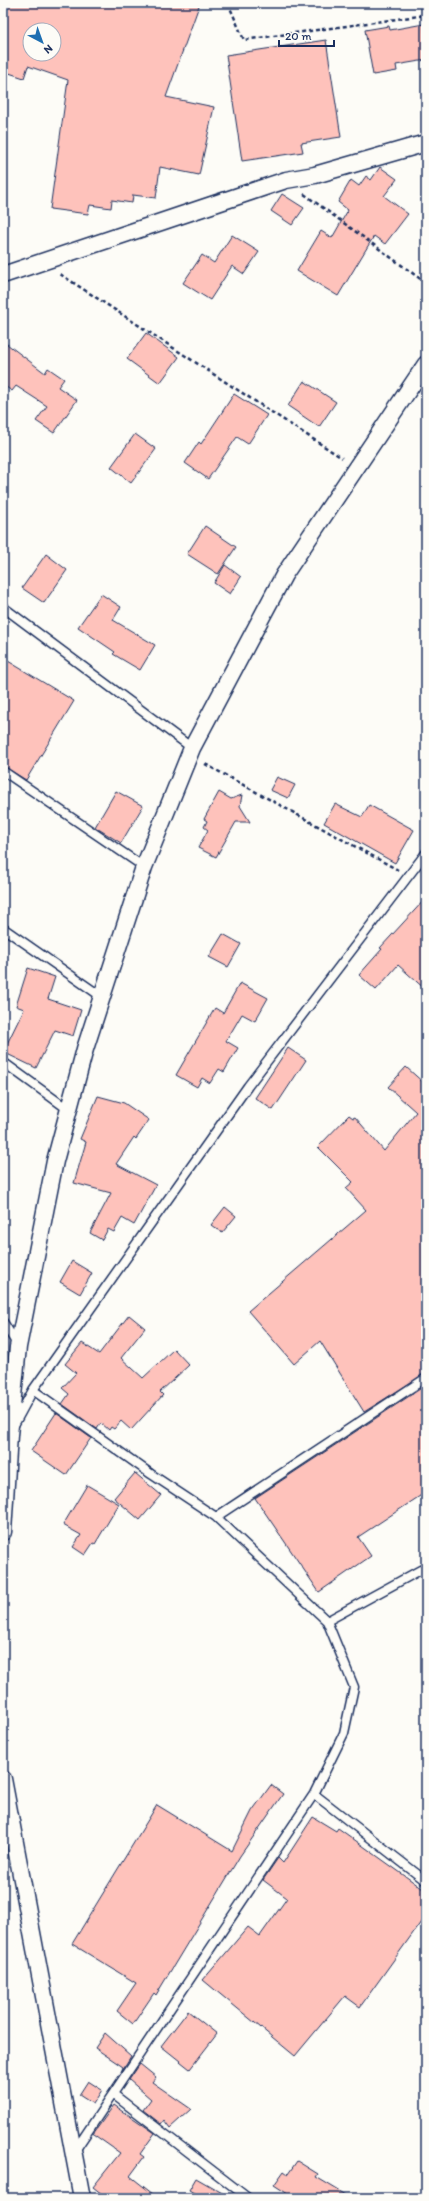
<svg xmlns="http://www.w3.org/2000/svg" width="429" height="2201" font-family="Itim,sans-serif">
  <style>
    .building { fill: #fec2bb; stroke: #1b2f5e; fill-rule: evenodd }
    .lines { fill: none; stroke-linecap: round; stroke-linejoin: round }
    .lane-casing { stroke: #1b2f5e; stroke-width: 11 }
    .street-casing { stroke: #1b2f5e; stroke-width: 19 }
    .path { stroke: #1b2f5e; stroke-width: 2.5; stroke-dasharray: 4 3; stroke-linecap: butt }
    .lane { stroke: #fdfcf7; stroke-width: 8 }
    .street { stroke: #fdfcf7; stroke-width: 16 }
  </style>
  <rect width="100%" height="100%" fill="#fdfcf7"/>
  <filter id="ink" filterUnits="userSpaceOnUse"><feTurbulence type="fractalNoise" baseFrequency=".025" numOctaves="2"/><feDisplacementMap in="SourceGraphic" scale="8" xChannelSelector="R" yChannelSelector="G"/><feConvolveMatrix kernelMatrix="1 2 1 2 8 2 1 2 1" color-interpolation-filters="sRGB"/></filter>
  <g filter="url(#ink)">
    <!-- building -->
    <path class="building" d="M 3,3 L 200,3 L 166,97 L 214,107 L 199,175 L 160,167 L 156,198 L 133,195 L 132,203 L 112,200 L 111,208 L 90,205 L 88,214 L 50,209 L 68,80 L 28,66 L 24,78 L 3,71 ZM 30,30 L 54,30 L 54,54 L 30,54 Z
      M 424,24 L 426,60 L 396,65 L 397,71 L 373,75 L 365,30 L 389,26 L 390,30 Z
      M 326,40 L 341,137 L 301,143 L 303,152 L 242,161 L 226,55 Z
      M 380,167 L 397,179 L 384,196 L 408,214 L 385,244 L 374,236 L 338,296 L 297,271 L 321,231 L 332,238 L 348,210 L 338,202 L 351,180 L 359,186 L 366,176 L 371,180 Z
      M 282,194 L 304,208 L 292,225 L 271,211 Z
      M 232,235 L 259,252 L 244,274 L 232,266 L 210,300 L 183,283 L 202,255 L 214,263 Z
      M 146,333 L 179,357 L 160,383 L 127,359 Z
      M 3,341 L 45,373 L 48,368 L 64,379 L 58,387 L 77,400 L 54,433 L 36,421 L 47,406 L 16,386 L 12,391 L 3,385 Z
      M 304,381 L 336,402 L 319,427 L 288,406 Z
      M 234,394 L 267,415 L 248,444 L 237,437 L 208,479 L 185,463 L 199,442 L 201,444 Z
      M 135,434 L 156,449 L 131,483 L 111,467 Z
      M 205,526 L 236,547 L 218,574 L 187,554 Z
      M 46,554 L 67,570 L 44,603 L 22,588 Z
      M 225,565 L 241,577 L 230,594 L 214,583 Z
      M 101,594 L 121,607 L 113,620 L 155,645 L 140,670 L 113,654 L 115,652 L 78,627 Z
      M 3,658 L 74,701 L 26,780 L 3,766 Z
      M 277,777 L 295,785 L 288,798 L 270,790 Z
      M 116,791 L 143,806 L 121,843 L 95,827 Z
      M 219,792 L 231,799 L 242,795 L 240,806 L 250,822 L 236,822 L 216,857 L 198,848 L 208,830 L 204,827 L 207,821 L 204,819 Z
      M 335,804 L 362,817 L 369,805 L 414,830 L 395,863 L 324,823 Z
      M 426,898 L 426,990 L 398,965 L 376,990 L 359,975 L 382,949 L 380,948 Z
      M 223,934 L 241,944 L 228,967 L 209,957 Z
      M 28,968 L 55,977 L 48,999 L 81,1010 L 73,1036 L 55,1030 L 36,1068 L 3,1052 L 24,1009 L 16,1006 Z
      M 240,983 L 268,998 L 255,1021 L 242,1014 L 226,1041 L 238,1048 L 224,1072 L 219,1069 L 210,1083 L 202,1078 L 197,1087 L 176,1075 L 215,1008 L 223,1013 Z
      M 288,1048 L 306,1060 L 273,1110 L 255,1098 Z
      M 406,1067 L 426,1085 L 426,1373 L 364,1412 L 320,1341 L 294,1364 L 248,1311 L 366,1210 L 346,1188 L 353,1182 L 318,1147 L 349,1115 L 353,1118 L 355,1117 L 384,1151 L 416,1112 L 388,1087 Z
      M 98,1096 L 124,1103 L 149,1120 L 136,1139 L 134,1137 L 116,1164 L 156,1185 L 134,1225 L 122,1218 L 114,1232 L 108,1229 L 102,1240 L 90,1233 L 111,1193 L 74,1183 L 86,1142 L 80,1139 Z
      M 225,1207 L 236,1216 L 222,1233 L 211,1225 Z
      M 72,1261 L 92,1273 L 80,1294 L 60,1282 Z
      M 129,1315 L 145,1328 L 121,1358 L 143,1378 L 174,1349 L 189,1365 L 160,1392 L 163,1395 L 131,1430 L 121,1421 L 114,1429 L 111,1427 L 109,1430 L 101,1423 L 97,1429 L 62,1404 L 69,1394 L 62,1388 L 76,1373 L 65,1364 L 82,1343 L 99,1354 Z
      M 426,1385 L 426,1492 L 358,1537 L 371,1556 L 319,1592 L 255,1498 Z
      M 56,1413 L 91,1438 L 66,1475 L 31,1451 Z
      M 135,1473 L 161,1495 L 140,1520 L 114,1498 Z
      M 87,1485 L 119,1504 L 95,1544 L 93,1543 L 85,1555 L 73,1547 L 81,1535 L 63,1525 Z
      M 271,1785 L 283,1794 L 240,1856 L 156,1995 L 154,1993 L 133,2024 L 117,2011 L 136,1983 L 72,1944 L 157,1805 L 232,1851 L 252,1811 Z
      M 313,1817 L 336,1831 L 338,1828 L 426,1891 L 426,1915 L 360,2007 L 345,1996 L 295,2056 L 203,1980 L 248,1927 L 260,1936 L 287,1898 L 263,1880 L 278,1858 L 283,1863 Z
      M 188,2011 L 217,2034 L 190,2069 L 161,2046 Z
      M 105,2033 L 131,2056 L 121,2072 L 123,2067 L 95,2048 Z
      M 140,2064 L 156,2077 L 152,2082 L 191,2109 L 170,2128 L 164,2120 L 161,2124 L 143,2110 L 151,2099 L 129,2080 Z
      M 88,2081 L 102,2090 L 93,2104 L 79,2095 Z
      M 114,2105 L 155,2133 L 140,2154 L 144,2157 L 130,2176 L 158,2198 L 107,2198 L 93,2187 L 120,2153 L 93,2134 Z
      M 297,2161 L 318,2174 L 316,2177 L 351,2198 L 294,2198 L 274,2185 L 284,2171 L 288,2174 Z
      M 196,2178 L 231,2198 L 202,2198 L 189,2190 Z"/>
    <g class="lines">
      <!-- lane casing -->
      <g class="lane-casing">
        <path id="lane" d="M 3,607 L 192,748
          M 3,771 L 144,867
          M 3,928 L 102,997
          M 3,1062 L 69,1110
          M 3,1322 L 17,1344
          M 33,1390 L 151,1474 L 216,1517 L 327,1621 L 426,1567
          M 14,1425 L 33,1390 L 248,1086 L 426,853
          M 216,1517 L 426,1378
          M 314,1794 L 426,1881
          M 113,2094 L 248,2198
          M 74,2152 L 314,1794 L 344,1733 L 354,1687 L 327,1621"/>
      </g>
      <!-- street casing -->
      <g class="street-casing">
        <path id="street" d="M 3,275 L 286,180 L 315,175 L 426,143
          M 3,1532 L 9,1435 L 18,1347 L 55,1161 L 85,1049 L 144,867 L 192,748 L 284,575 L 426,364
          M 3,1779 L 82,2198"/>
      </g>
      <!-- path -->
      <path class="path" d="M 228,3 L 244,40 L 426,15
        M 304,194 L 426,283
        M 60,274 L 342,458
        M 205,764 L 398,870"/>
      <!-- lane -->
      <use href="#lane" class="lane"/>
      <!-- street -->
      <use href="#street" class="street"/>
    </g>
  </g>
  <!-- margin -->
  <rect width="429" height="2201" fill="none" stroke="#fdfcf7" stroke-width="16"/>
  <rect x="8" y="8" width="413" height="2185" fill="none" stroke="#1b2f5e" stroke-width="1.5" filter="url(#ink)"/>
  <!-- north arrow -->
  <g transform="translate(42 42) rotate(139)"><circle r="19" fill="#fdfcf7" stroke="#a3aaba"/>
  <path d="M0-3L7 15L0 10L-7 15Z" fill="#1f6fb2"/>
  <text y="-6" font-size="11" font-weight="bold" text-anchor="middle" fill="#1b2f5e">N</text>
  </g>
  <!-- scale -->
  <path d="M279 40v6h55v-6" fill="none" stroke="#1b2f5e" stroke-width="2"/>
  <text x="285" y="40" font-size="12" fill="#1b2f5e" stroke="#fdfcf7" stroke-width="3" paint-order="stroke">20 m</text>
</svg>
